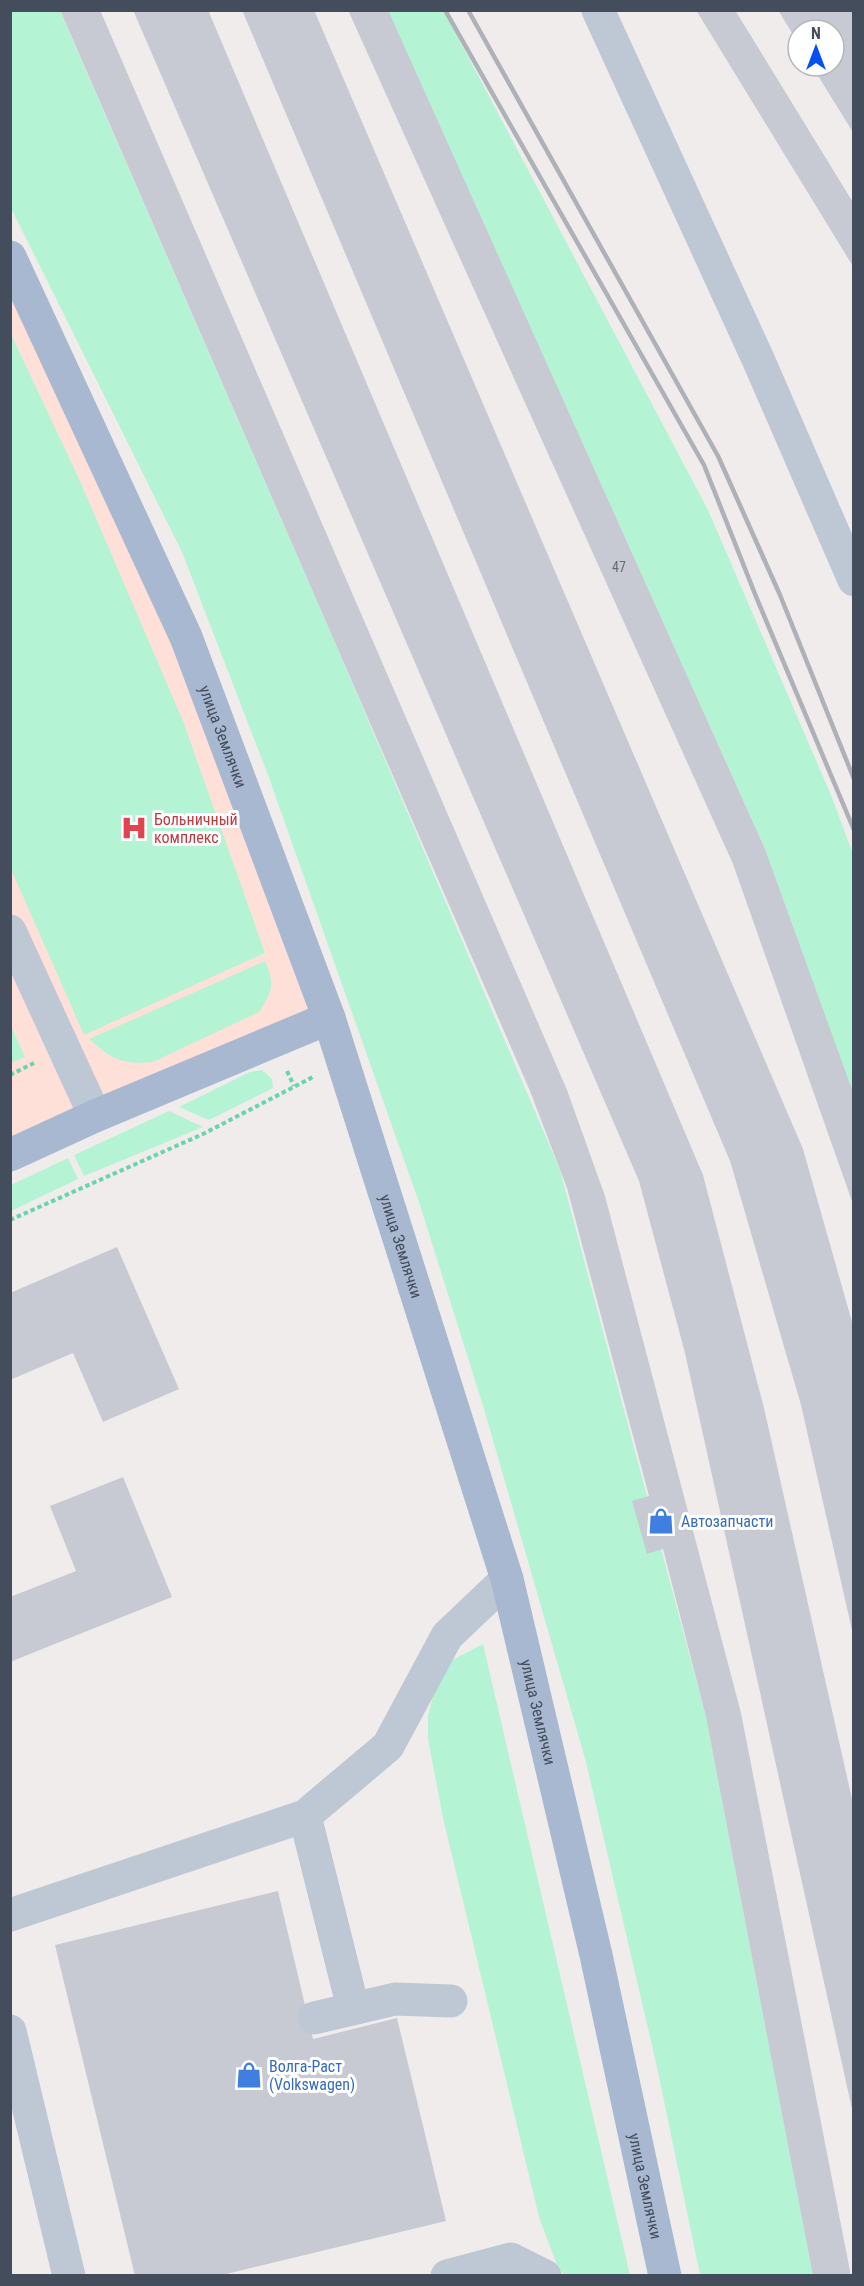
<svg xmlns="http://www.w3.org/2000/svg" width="864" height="2286" font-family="'Roboto Condensed',sans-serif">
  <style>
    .medical { fill: #fee0d8 }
    .green { fill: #b4f4d4 }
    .building { fill: #c8cad3 }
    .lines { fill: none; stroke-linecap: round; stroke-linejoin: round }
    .path { stroke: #68d5ac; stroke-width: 4; stroke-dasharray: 4.5 3; stroke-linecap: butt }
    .minor { stroke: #bec7d4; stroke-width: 33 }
    .major { stroke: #a8b8d0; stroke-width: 33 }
    .rail { stroke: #aeb1b8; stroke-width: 4.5 }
    .labels { text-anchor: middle; stroke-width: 6; stroke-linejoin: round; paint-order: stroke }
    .number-label { font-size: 14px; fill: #646c7a }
    .street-label { font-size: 16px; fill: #434d5c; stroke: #fff }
    .health-label { font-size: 16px; fill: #be3a42; stroke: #fff; text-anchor: start }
    .shop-label { font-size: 16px; fill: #366cbe; stroke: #fff; text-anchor: start }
  </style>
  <rect width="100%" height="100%" fill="#f0ecec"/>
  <!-- medical -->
  <path class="medical" d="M 10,257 L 329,1018 L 10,1155 Z"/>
  <!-- green -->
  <path class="green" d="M 11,11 L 60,11 L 336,645 L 560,1170 L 706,1717 L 813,2275 L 700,2275 L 657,2067 L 586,1762 L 484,1409 L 420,1205 L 268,775 L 182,552 L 11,208 Z
    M 388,11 L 444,11 L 708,510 L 831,795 L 853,854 L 853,1095 L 765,849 Z
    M 11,334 L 80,481 L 183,721 L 265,953 L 84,1035 L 11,869 Z
    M 265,961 C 275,984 273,991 259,1012 L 153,1062 C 123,1065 111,1059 89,1039 Z
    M 11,1026 L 25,1057 L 11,1063 L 10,1063 Z
    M 262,1070 L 272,1079 L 273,1088 L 209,1120 L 179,1107 L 250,1072 Z
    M 169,1111 L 203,1127 L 84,1176 L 74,1155 Z
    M 68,1158 L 78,1179 L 11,1211 L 11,1185 Z
    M 483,1644 L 630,2275 L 564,2275 L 557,2265 L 539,2217 L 443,1818 L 428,1739 L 428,1716 L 433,1696 L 442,1676 L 454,1659 Z"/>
  <!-- building -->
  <path class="building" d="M 60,10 L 100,10 L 567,1090 L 605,1196 L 741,1713 L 851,2276 L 813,2276 L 706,1717 L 663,1549 L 647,1554 L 632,1501 L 649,1496 L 567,1188 L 530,1091 Z
    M 133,10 L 208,10 L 703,1175 L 764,1408 L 854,1808 L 854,2118 L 685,1353 L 639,1181 Z
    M 242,10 L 314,10 L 803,1149 L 854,1329 L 854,1639 L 801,1405 L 730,1161 Z
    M 348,10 L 388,10 L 765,849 L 854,1095 L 854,1207 L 733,864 Z
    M 696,10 L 735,10 L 854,204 L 854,268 Z
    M 778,10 L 854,10 L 854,134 L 812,66 L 834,66 L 834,30 L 798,30 L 798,43 Z
    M 117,1247 L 179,1389 L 103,1422 L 73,1353 L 10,1380 L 10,1293 Z
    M 123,1477 L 172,1597 L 10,1662 L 10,1597 L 76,1571 L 50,1506 Z
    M 278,1891 L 313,2039 L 397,2018 L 446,2221 L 218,2276 L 135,2276 L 55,1945 Z"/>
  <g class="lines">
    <!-- path -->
    <path class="path" d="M 287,1071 L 294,1086
      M 10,1075 L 34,1063
      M 10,1220 L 203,1134 L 313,1077"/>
    <!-- minor -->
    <path class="minor" d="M 598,10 L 758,359 L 854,580
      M 10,931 L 95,1116
      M 305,1816 L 353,2008
      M 10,1915 L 305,1816 L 388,1746 L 447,1636 L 507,1579
      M 314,2018 L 395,1999 L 451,2001
      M 10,2031 L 69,2276
      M 447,2276 L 511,2259 L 545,2276"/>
    <!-- major -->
    <g class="major">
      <path id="s1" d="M 10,257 L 186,637 L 329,1018 L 507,1579 L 596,1955 L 665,2276"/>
      <path d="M 10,1155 L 95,1116 L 329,1018"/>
    </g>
    <!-- rail -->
    <path class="rail" d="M 445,10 L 704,465 L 757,599 L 854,830
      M 468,10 L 718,456 L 780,595 L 854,779"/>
  </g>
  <!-- icons -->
  <defs>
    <g id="hospital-bare" transform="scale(2.07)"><path d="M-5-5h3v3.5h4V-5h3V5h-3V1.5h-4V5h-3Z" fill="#e0444e" stroke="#fff" stroke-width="2.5" paint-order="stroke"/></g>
    <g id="shop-bare" transform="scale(2.07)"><path d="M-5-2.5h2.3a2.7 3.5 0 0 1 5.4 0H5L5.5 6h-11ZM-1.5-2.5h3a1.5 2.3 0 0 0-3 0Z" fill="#3f7fe0" stroke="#fff" stroke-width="2.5" paint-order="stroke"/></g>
  </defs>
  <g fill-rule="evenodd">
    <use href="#hospital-bare" x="134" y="828"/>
    <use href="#shop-bare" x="661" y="1521"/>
    <use href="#shop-bare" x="249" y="2075"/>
  </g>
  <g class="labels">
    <!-- number labels -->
    <g class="number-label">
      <text x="619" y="572">47</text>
    </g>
    <!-- street labels -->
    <g class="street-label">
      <text dy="6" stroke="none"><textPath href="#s1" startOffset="525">улица Землячки</textPath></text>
      <text dy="6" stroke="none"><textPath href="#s1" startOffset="1065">улица Землячки</textPath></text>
      <text dy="6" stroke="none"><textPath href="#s1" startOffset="1551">улица Землячки</textPath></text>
      <text dy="6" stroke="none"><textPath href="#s1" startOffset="2037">улица Землячки</textPath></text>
    </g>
    <!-- health labels -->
    <g class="health-label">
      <text x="154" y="825">Больничный<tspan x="154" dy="18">комплекс</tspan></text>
    </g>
    <!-- shop labels -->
    <g class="shop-label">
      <text x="681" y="1527">Автозапчасти</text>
      <text x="269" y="2072">Волга-Раст<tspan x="269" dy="18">(Volkswagen)</tspan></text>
    </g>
  </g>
  <!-- border -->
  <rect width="864" height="2286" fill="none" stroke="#434d5c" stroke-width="24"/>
  <!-- north arrow -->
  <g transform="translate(816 48)"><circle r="28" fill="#ffffff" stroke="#b4b8be" stroke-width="1.5"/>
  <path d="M0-4.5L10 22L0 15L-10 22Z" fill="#0351f2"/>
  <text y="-9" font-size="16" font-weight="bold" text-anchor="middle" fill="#434d5c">N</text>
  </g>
</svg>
